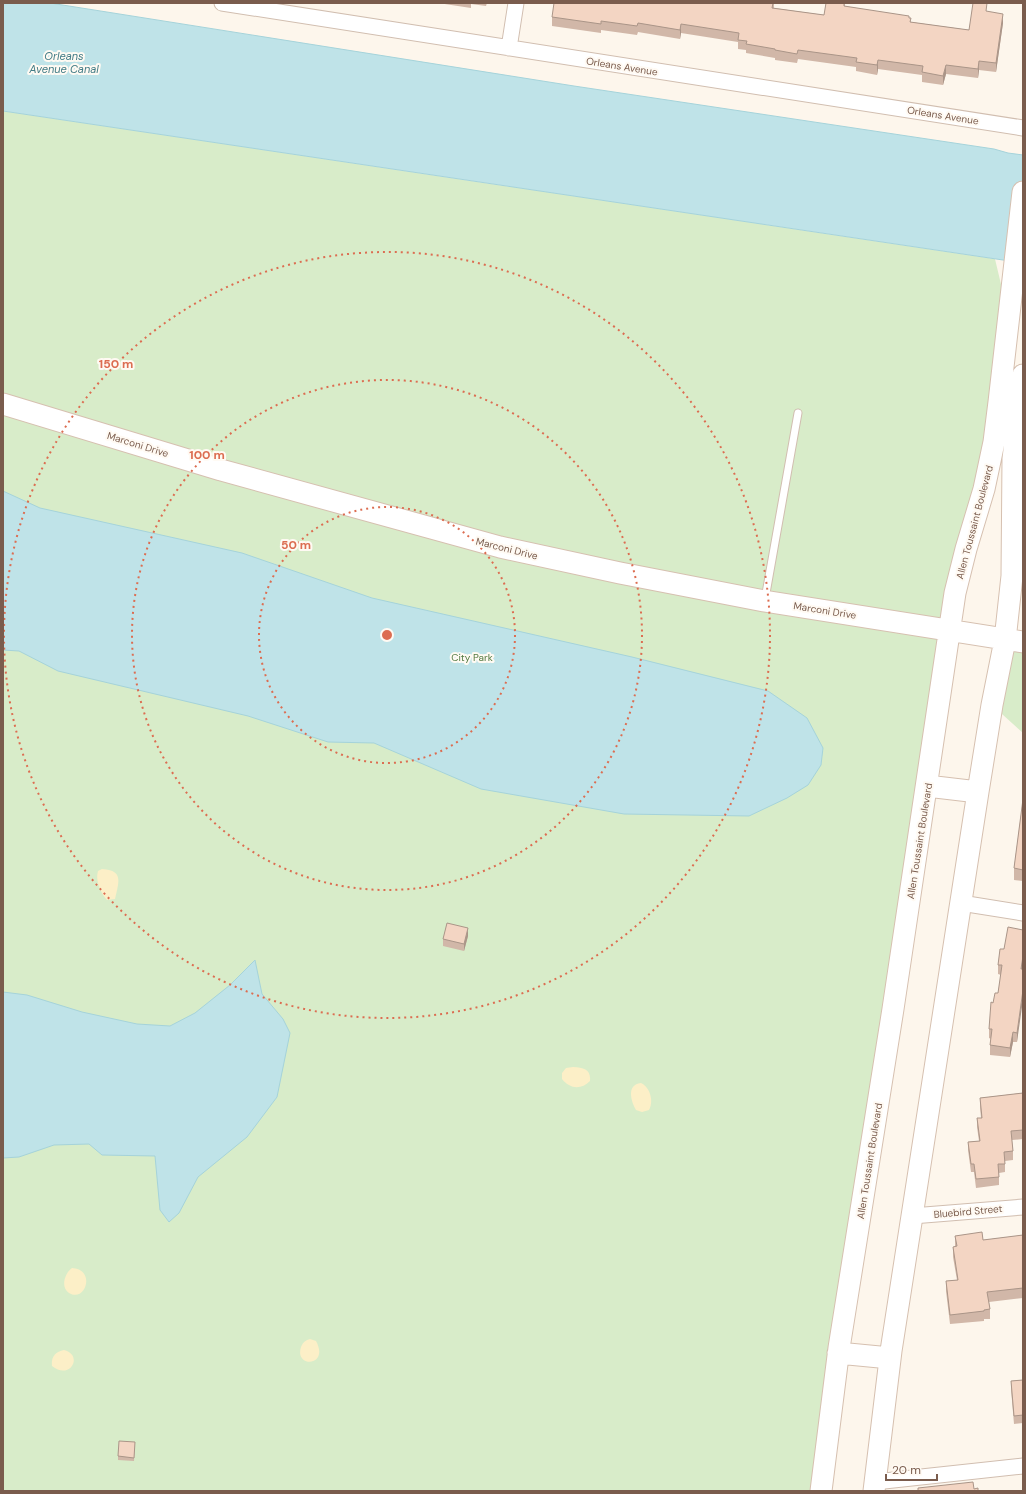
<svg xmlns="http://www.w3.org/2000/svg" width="1026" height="1494" font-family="'DM Sans',sans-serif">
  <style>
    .green { fill: #d8ecc9 }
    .sand { fill: #fcefc7 }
    .water { fill: #bfe3e8; stroke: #a5d3da }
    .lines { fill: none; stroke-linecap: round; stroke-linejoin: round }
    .lane-casing { stroke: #d1beb0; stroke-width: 9 }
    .street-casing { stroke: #d1beb0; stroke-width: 17 }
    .secondary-casing { stroke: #d6c0b0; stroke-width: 23 }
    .lane { stroke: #fff; stroke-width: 7 }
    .street { stroke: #fff; stroke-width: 15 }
    .secondary { stroke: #fff; stroke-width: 21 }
    .wall { fill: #d1b7a8 }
    .shaded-wall { fill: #aa9588 }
    .building { fill: #f3d5c3; stroke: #aa9588 }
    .ring { fill: none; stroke: #dc6d51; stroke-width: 2; stroke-dasharray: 2 4 }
    .labels { text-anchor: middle; stroke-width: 4; stroke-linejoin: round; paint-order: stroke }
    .street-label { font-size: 10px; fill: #7a5c4d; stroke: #fffaf3 }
    .park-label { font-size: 10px; fill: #537a41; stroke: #fffaf3 }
    .water-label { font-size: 11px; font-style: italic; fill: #437c86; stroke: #fffaf3 }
    .centre { fill: #dc6d51; stroke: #fffaf3; stroke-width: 2 }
    .ring-label { font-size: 12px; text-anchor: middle; font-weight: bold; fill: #dc6d51; stroke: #fffaf3; stroke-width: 4; stroke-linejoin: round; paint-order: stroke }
  </style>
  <rect width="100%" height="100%" fill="#fdf6ec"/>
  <!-- green -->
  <path class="green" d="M 3,111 L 995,259 L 1009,318 L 966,549 L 821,1491 L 3,1491 Z
    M 1005,640 L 1023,642 L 1023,733 L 992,705 Z"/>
  <!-- sand -->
  <path class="sand" d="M 102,869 C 125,870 118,884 115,899 L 107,900 C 101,893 95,881 98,871 Z
    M 573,1067 C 584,1068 591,1069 590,1081 C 581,1090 570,1089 562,1079 L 562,1073 L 566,1068 Z
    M 641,1083 C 650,1087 654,1101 649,1110 L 642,1112 L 636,1110 C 631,1101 626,1085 641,1083 Z
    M 72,1268 C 96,1269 86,1303 69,1293 C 60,1287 65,1273 72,1268 Z
    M 310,1339 L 316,1341 C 330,1367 294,1368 301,1347 C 303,1342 306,1340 310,1339 Z
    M 64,1350 C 84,1355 70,1381 52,1366 C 51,1357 55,1352 64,1350 Z"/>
  <!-- water -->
  <path class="water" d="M 3,3 L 50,3 L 574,86 L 994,149 L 1008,153 L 1023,155 L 1023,263 L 3,111 Z
    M 3,491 L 40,508 L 242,553 L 372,598 L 632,657 L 768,691 L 807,718 L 823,748 L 821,765 L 808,785 L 787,798 L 749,816 L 624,814 L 481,789 L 374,743 L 328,742 L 248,716 L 58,671 L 19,651 L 3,650 Z
    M 255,960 L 262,994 L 283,1019 L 290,1033 L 277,1097 L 247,1137 L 198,1177 L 179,1213 L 169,1222 L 160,1210 L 155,1156 L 102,1155 L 89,1144 L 54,1145 L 19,1157 L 3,1158 L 3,992 L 27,995 L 82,1012 L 137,1024 L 170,1026 L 195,1013 L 230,985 Z"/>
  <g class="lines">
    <!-- lane casing -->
    <g class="lane-casing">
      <path id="lane" d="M 765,599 L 798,413"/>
    </g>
    <!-- street casing -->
    <g class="street-casing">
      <path id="street" d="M 222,3 L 1023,128
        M 509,48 L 516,3
        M 961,903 L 1023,913
        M 912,1216 L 1023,1207
        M 875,1482 L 1023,1466"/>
    </g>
    <!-- secondary casing -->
    <g class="secondary-casing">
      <path id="secondary" d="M 3,404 L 221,470 L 500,547 L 620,573 L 764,601 L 1023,642
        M 927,786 L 978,792
        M 838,1353 L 890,1358
        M 821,1491 L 839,1348 L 893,1009 L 955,593 L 966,549 L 984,489 L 994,442 L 999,402 L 1023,192
        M 874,1491 L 891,1351 L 978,792 L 992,705 L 1005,640 L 1012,576 L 1013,459 L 1023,375"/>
    </g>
    <!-- lane -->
    <use href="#lane" class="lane"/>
    <!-- street -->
    <use href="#street" class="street"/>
    <!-- secondary -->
    <use href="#secondary" class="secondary"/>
  </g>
  <!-- wall -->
  <path class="wall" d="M 438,3 L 487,3 L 486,6 L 471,4 L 471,8 Z
    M 774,3 L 774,8 L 824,15 L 845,3 L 845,6 L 909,18 L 911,22 L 969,30 L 987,12 L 1003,23 L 996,72 L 979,70 L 978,78 L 946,74 L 943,85 L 922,82 L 922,75 L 878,69 L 877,75 L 856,71 L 856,67 L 798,59 L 797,63 L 775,60 L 775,58 L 746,53 L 746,50 L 738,49 L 738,42 L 681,33 L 680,39 L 638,32 L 637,35 L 601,30 L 601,33 L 552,26 L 552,17 Z
    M 1023,799 L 1023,881 L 1014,880 L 1014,868 Z
    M 1023,930 L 1023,966 L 1017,1042 L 1013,1042 L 1010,1057 L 990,1055 L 990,1045 L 991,1039 L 989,1038 L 989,1029 L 993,1003 L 998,993 L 1001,975 L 998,974 L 998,965 L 1004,949 Z
    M 468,936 L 464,951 L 443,946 L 443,939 Z
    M 1023,1093 L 1023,1139 L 1012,1140 L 1013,1151 L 1013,1160 L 1005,1161 L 1005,1172 L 999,1173 L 999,1185 L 976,1188 L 974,1172 L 971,1172 L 968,1150 L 968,1142 L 979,1141 L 977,1127 L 977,1118 L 981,1118 L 980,1107 L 980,1098 Z
    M 1023,1235 L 1023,1298 L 989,1302 L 990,1309 L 990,1319 L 984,1319 L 984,1321 L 950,1324 L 946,1291 L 946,1281 L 957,1280 L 953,1257 L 953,1247 L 955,1247 L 955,1236 L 983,1240 Z
    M 1023,1380 L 1023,1423 L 1014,1424 L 1011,1389 L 1011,1381 Z
    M 135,1442 L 134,1461 L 118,1460 L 118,1456 Z"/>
  <!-- shaded-wall -->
  <path class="shaded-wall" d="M 1003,14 L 1003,23 L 996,72 L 996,63 Z
    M 681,24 L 681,33 L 680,39 L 680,30 Z
    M 878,60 L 878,69 L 877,75 L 877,65 Z
    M 979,61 L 979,70 L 978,78 L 978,69 Z
    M 946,65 L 946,74 L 943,85 L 943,76 Z
    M 468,928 L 468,936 L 464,951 L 464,944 Z
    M 1023,956 L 1023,966 L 1021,979 L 1021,969 Z
    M 1023,990 L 1023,1000 L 1017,1042 L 1017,1033 Z
    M 1013,1032 L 1013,1042 L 1010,1057 L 1010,1048 Z"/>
  <!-- building -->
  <path class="building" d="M 554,3 L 773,3 L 772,8 L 824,15 L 826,3 L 844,3 L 844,6 L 909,16 L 909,18 L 911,18 L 910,22 L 969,30 L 973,3 L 987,3 L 986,11 L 1003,14 L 996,63 L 979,61 L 978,69 L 946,65 L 943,76 L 922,72 L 923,66 L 878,60 L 877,65 L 856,62 L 857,58 L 798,50 L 797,54 L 775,50 L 775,49 L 746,44 L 747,41 L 738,40 L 739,33 L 681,24 L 680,30 L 638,23 L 637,26 L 601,21 L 601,24 L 552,17 Z
    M 1023,799 L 1023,870 L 1014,868 Z
    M 447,923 L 468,928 L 464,944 L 443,939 Z
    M 1008,927 L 1023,930 L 1023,956 L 1021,969 L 1023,969 L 1023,990 L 1017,1033 L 1013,1032 L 1010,1048 L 990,1045 L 992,1029 L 989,1029 L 991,1002 L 993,1003 L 995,993 L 998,993 L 1002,965 L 998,965 L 1000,949 L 1004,949 Z
    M 1023,1093 L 1023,1130 L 1011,1131 L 1013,1151 L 1004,1152 L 1005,1164 L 998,1164 L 999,1177 L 976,1179 L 974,1164 L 971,1164 L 968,1142 L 980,1141 L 977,1118 L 982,1118 L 980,1098 Z
    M 982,1232 L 983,1240 L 1023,1235 L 1023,1288 L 987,1292 L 990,1309 L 984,1310 L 984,1311 L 950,1315 L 946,1281 L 958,1280 L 953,1247 L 957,1246 L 955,1236 Z
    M 1023,1380 L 1023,1415 L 1014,1416 L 1011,1381 Z
    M 119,1441 L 135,1442 L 134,1458 L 118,1456 Z
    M 973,1482 L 974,1489 L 978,1488 L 978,1491 L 918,1491 L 918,1488 Z"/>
  <!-- distance rings -->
  <g class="ring">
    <circle cx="387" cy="635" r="128"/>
    <circle cx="387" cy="635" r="255"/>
    <circle cx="387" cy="635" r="383"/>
  </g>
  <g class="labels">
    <!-- street labels -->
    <g class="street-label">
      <text transform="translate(622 66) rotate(9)" y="4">Orleans Avenue</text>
      <text transform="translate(943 115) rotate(9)" y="4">Orleans Avenue</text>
      <text transform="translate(138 444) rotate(17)" y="4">Marconi Drive</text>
      <text transform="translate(974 522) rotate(-75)" y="4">Allen Toussaint Boulevard</text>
      <text transform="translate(507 548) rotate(14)" y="4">Marconi Drive</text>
      <text transform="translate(825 610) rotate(9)" y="4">Marconi Drive</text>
      <text transform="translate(919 841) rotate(-81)" y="4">Allen Toussaint Boulevard</text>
      <text transform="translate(869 1161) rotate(-81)" y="4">Allen Toussaint Boulevard</text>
      <text transform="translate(968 1211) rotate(-5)" y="4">Bluebird Street</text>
    </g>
    <!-- park labels -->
    <g class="park-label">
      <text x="472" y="661">City Park</text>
    </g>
    <!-- water labels -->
    <g class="water-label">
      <text x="64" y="60">Orleans<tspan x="64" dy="13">Avenue Canal</tspan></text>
    </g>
  </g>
  <circle cx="387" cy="635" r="6" class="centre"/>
  <g class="ring-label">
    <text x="116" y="368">150 m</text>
    <text x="207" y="459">100 m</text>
    <text x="296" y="549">50 m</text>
  </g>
  <!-- border -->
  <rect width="1026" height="1494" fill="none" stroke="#7a5c4d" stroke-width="8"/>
  <!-- scale -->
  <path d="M886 1474v6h51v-6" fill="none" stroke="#7a5c4d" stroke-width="2"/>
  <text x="892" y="1474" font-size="12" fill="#7a5c4d" stroke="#fffaf3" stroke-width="3" paint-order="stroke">20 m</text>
</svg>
